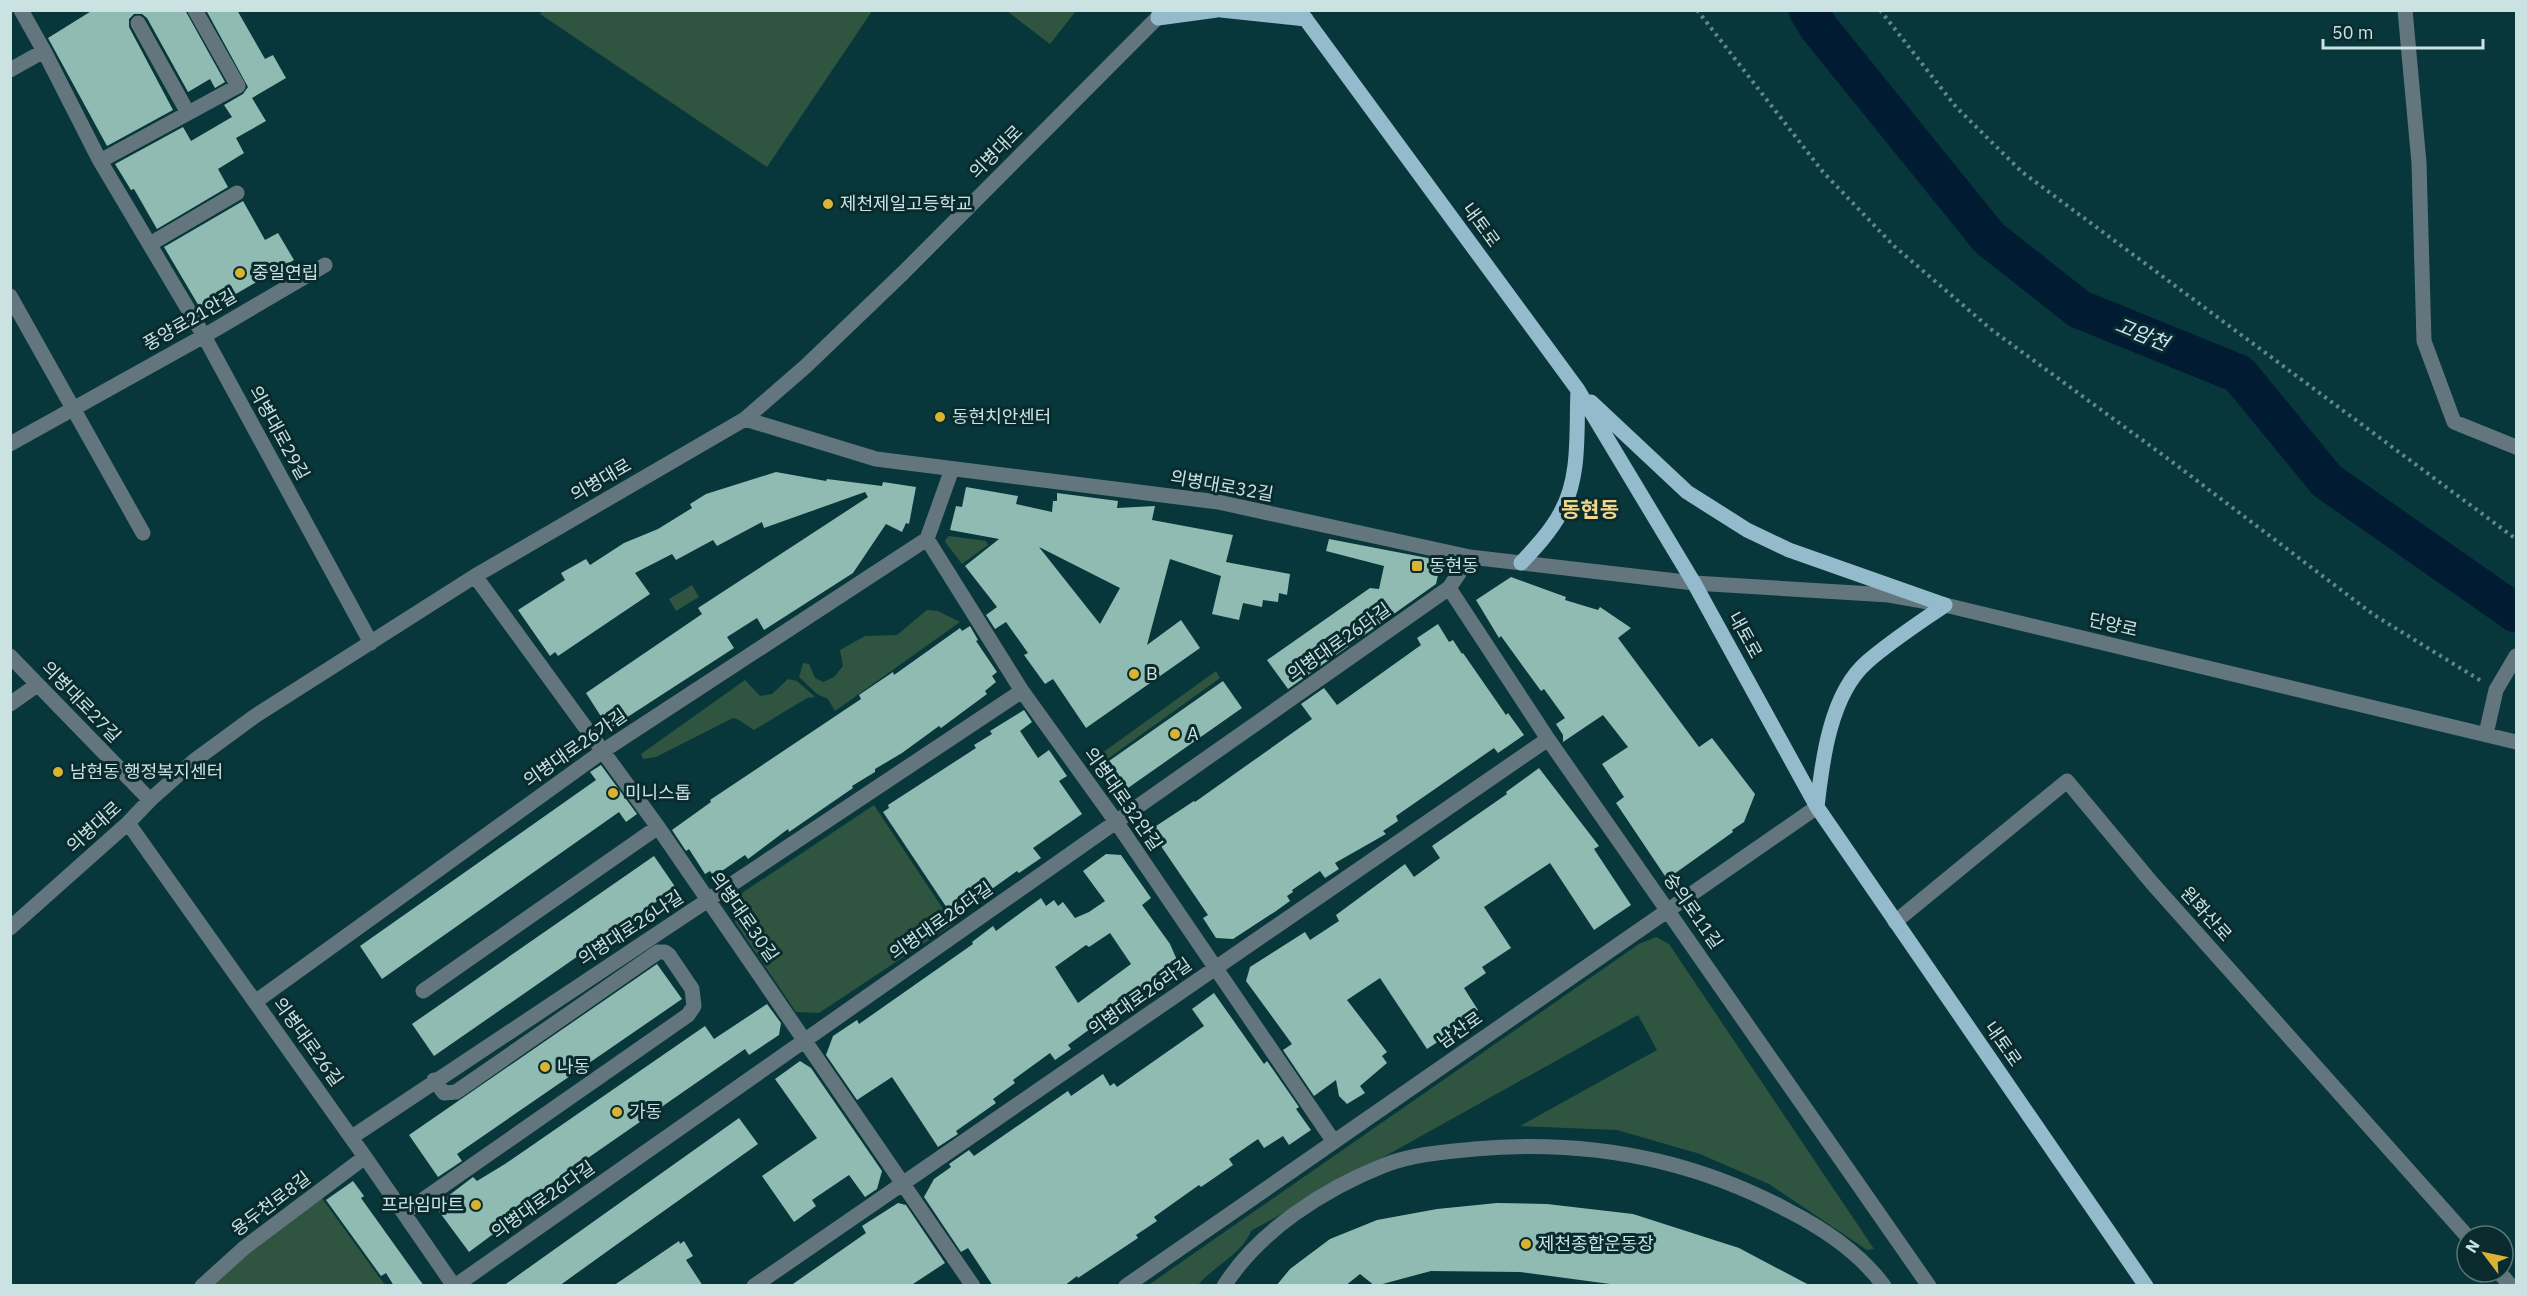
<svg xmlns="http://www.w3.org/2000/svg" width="2527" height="1296" font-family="'IBM Plex Sans','Noto Sans KR',sans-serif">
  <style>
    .green { fill: #2f5540 }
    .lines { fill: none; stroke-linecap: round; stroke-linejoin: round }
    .river { stroke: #011b33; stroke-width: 39 }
    .building { fill: #8fbbb2; fill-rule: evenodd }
    .path { stroke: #628689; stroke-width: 4; stroke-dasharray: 3 4.5; stroke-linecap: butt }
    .minor { stroke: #63767e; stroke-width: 15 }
    .major { stroke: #94bbcc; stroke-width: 15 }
    .poi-dot { fill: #dab333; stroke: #092b2e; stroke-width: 2 }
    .labels { text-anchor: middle; stroke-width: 6; stroke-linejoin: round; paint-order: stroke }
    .street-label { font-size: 18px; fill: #cbe2e3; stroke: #092b2e }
    .poi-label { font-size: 18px; fill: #cbe2e3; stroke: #092b2e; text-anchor: start }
    .water-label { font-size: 20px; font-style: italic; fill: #cfe3f7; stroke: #092b2e }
    .quarter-label { font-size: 21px; font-weight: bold; fill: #f2d78b; stroke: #092b2e }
  </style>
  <rect width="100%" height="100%" fill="#07373a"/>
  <!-- green -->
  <path class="green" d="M 543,10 L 872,10 L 872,11 L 767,167 L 540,14 Z
    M 1007,11 L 1076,11 L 1050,44 Z
    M 949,536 L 986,541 L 988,545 L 962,564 L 946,543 L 945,540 Z
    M 692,585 L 699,597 L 676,611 L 669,599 Z
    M 927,610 L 938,611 L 960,622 L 835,711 L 828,699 L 817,694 L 799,677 L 803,663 L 809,664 L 815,678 L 823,682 L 834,677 L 843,666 L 840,650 L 865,636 L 897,635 Z
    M 1216,671 L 1220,678 L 1106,760 L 1102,753 Z
    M 788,679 L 797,681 L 815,697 L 807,698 L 754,730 L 739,720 L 733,718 L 656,757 L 643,759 L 641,754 L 745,680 L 760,696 L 772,694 Z
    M 874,805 L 953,924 L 819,1013 L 796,1012 L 731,916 L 736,897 Z
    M 1656,937 L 1669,944 L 1874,1249 L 1867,1250 L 1769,1184 L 1700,1154 L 1617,1130 L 1520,1126 L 1657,1050 L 1638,1015 L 1251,1231 C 1242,1254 1214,1266 1198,1285 L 1147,1286 L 1639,944 Z
    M 321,1197 L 385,1285 L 210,1286 L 250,1251 Z"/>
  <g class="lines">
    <!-- river -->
    <path class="river" d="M 1808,10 L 1819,28 L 1989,238 L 2079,309 L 2239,374 L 2327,481 L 2516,613"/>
  </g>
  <!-- building -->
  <path class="building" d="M 93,10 L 185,10 L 225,82 L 215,88 L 210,79 L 188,92 L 147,18 L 142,14 L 134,14 L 129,19 L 129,27 L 173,110 L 107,146 L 48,38 Z
    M 206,10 L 237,10 L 265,59 L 273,55 L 286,78 L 252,98 L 266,121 L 236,138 L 244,153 L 218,169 L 228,187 L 157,229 L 134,189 L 131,190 L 115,164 L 183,127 L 191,141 L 232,117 L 224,105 L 243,94 L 248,87 Z
    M 243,201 L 265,240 L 278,233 L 294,260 L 203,313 L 164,247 Z
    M 776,472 L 826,481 L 827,479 L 882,486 L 883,482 L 916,487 L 909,524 L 906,523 L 902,532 L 886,524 L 853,573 L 764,630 L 757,618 L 727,637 L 734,648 L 609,729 L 586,693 L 702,614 L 698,608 L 868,497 L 865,492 L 764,528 L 762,522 L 717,546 L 713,540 L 676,560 L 672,554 L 635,573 L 650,594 L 558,656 L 555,652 L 550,656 L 518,610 L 565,580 L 561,573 L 586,559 L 590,565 L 624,543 L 658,529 L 692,508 L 690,504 L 706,494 Z
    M 966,487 L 1018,496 L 1016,504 L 1052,512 L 1053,501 L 1057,501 L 1057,493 L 1118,501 L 1117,508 L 1155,506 L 1152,520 L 1233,535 L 1226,562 L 1290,574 L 1287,595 L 1279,593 L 1278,602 L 1263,600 L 1262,607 L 1243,603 L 1239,620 L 1212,614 L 1221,576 L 1170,559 L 1147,645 L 1181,620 L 1200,648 L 1086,728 L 1053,679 L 1045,684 L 1024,655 L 1028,653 L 1006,622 L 995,629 L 986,615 L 997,607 L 965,566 L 999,539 L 950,530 L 956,506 L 962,507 ZM 1039,547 L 1120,588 L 1100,624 Z
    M 1329,539 L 1433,559 L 1440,566 L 1436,584 L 1288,689 L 1267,660 L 1370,588 L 1379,589 L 1384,566 L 1326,551 Z
    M 1511,577 L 1566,597 L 1565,600 L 1598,610 L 1600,607 L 1631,628 L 1618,638 L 1699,747 L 1712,738 L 1755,794 L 1744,822 L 1732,830 L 1733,832 L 1667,879 L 1616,803 L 1624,797 L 1602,764 L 1628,747 L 1603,715 L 1563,742 L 1563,735 L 1556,724 L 1565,718 L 1544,689 L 1541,691 L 1501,636 L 1499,638 L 1476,600 Z
    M 1438,624 L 1449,642 L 1453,640 L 1462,654 L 1463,653 L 1506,715 L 1508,713 L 1524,735 L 1498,753 L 1494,748 L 1396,816 L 1398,821 L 1383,831 L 1386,834 L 1335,863 L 1339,869 L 1325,878 L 1320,871 L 1292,890 L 1293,892 L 1287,896 L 1290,901 L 1276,911 L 1233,939 L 1216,938 L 1203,918 L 1208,915 L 1150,830 L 1194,801 L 1195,802 L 1312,719 L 1301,704 L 1324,688 L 1337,705 L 1421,645 L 1417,638 Z
    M 970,626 L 978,640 L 976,641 L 997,672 L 992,676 L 996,682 L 985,691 L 987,694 L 941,728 L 939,726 L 902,753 L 875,769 L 875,772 L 852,786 L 853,788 L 789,832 L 788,829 L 748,859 L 745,855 L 719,873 L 717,870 L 712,874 L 710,871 L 705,874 L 689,849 L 686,851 L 672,830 L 711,802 L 710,800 L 861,699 L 859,695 L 893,672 L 894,675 L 960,628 L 962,631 Z
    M 1223,681 L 1242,708 L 1128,788 L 1109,761 Z
    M 1024,710 L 1032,722 L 1020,731 L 1038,758 L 1049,750 L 1067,776 L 1059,781 L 1082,814 L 1033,848 L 1041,858 L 1019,873 L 1017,871 L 964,909 L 960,904 L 949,911 L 883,812 L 889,808 L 888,805 L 976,748 L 974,745 L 992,734 L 990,731 Z
    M 601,765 L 637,814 L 626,822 L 619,812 L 382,979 L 360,946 L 596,780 L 590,772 Z
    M 1539,768 L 1599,846 L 1594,849 L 1631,905 L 1594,930 L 1550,863 L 1484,907 L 1511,948 L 1482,967 L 1486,973 L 1464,988 L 1478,1010 L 1460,1023 L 1462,1026 L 1427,1049 L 1380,978 L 1347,1000 L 1387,1052 L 1382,1056 L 1387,1063 L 1360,1086 L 1365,1093 L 1347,1104 L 1339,1096 L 1336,1080 L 1314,1096 L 1283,1050 L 1292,1044 L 1246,981 L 1250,967 L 1305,932 L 1310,940 L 1339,921 L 1336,915 L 1405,864 L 1414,877 L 1440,858 L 1432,846 L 1507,794 L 1506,792 Z
    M 1106,854 L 1121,855 L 1151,898 L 1142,905 L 1170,944 L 1180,967 L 1173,971 L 1176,976 L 1168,981 L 1170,984 L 1154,994 L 1149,986 L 1068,1045 L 1071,1049 L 1055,1060 L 1050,1053 L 1013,1080 L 1015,1083 L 993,1099 L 996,1103 L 956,1131 L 958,1134 L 938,1147 L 892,1077 L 857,1100 L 826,1055 L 833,1036 L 857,1020 L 859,1024 L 973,944 L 972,942 L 993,926 L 996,931 L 1041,898 L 1046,906 L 1054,900 L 1058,906 L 1063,902 L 1075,918 L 1089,912 L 1105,901 L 1083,871 ZM 1110,933 L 1131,964 L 1078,1003 L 1055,967 L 1086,945 L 1089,947 Z
    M 654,856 L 676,888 L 434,1056 L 412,1024 Z
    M 657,964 L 682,999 L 457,1154 L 462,1161 L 438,1177 L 409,1135 Z
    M 1214,993 L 1264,1064 L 1267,1061 L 1299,1107 L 1296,1109 L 1311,1130 L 1289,1145 L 1283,1136 L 1264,1148 L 1258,1139 L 1229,1159 L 1233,1165 L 1201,1187 L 1199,1185 L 1154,1217 L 1157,1221 L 1136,1235 L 1138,1238 L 1078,1278 L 1077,1276 L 1064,1286 L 993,1286 L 968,1248 L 961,1252 L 924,1197 L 934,1179 L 951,1167 L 949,1164 L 969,1150 L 974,1156 L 1068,1091 L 1071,1096 L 1103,1074 L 1110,1086 L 1114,1083 L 1117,1087 L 1204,1026 L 1192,1009 Z
    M 767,1004 L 781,1023 L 779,1035 L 749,1055 L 745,1049 L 503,1217 L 508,1223 L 469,1252 L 435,1206 L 473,1177 L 477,1181 L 505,1164 L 705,1026 L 714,1039 Z
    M 800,1061 L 811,1068 L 882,1171 L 877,1189 L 865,1197 L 849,1175 L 812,1200 L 816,1206 L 794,1222 L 762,1176 L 817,1138 L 775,1079 Z
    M 739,1118 L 758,1144 L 616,1245 L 559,1286 L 503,1286 Z
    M 353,1181 L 364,1196 L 361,1198 L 424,1286 L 394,1286 L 386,1273 L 381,1276 L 326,1200 Z
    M 898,1203 L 906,1205 L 945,1263 L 910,1286 L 790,1286 L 866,1233 L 862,1226 Z
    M 1497,1203 L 1547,1204 L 1633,1214 L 1739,1248 L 1811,1286 L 1625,1286 L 1520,1272 L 1431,1271 L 1375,1286 L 1360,1274 L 1345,1286 L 1276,1286 L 1290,1269 L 1330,1239 L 1377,1220 L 1437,1209 Z
    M 679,1241 L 680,1244 L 684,1241 L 693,1256 L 686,1260 L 703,1286 L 613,1286 Z"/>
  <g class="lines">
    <!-- path -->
    <path class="path" d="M 1697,10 L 1823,172 L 1894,246 L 1992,330 L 2171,461 L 2374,615 L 2483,682
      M 1880,10 L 1956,107 L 2022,172 L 2516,539"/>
    <!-- minor -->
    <path class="minor" d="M 21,10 L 44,51 L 100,161 L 204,336 L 371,643
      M 2405,10 L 2419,163 L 2424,341 L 2454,422 L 2516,447
      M 138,23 L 188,113
      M 10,70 L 44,51
      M 100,161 L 238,86 L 195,10
      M 150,244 L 237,193
      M 10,296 L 143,533
      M 745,419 L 876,459 L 1218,502 L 1470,557 L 1694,583 L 1889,595 L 1945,605 L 2516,742
      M 10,444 L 204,336 L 325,265
      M 952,469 L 927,539 L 1022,691 L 1117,823 L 1334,1142
      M 1470,557 L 1449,588 L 1548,739 L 1929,1286
      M 475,576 L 658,827 L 973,1286
      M 10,656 L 150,800
      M 10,704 L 37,685
      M 2486,734 L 2496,690 L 2516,656
      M 128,823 L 365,1157 L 454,1286
      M 1895,922 L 2067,781 L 2152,883 L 2467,1236
      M 10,928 L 128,823 L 150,800 L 195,760 L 255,716 L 475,576 L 745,419 L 806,366 L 903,273 L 1165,10
      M 423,991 L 658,827
      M 255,1002 L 603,751 L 927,539
      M 352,1137 L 1022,691
      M 404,1213 L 688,1015 L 694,1006 L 692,989 L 669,955 L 665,952 L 658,952 L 456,1092 L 444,1093 L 434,1080
      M 2499,1272 L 2511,1286
      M 202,1286 L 244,1248 L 365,1157
      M 455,1286 L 1449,588
      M 754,1286 L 1548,739
      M 1126,1286 L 1817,807
      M 1224,1286 C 1260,1230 1324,1189 1385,1165 C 1413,1154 1444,1152 1474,1149 C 1584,1139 1691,1158 1789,1211 C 1824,1229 1860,1253 1884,1286"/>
    <!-- major -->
    <path class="major" d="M 1160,10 L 1158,18 L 1217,10
      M 1221,10 L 1306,19
      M 1299,10 L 1578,390 L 1694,583 L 1817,807 L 2146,1286
      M 1591,402 L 1687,492 L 1747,530 L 1789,550 L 1945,605
      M 1521,563 C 1536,547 1551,531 1561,512 C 1581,476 1576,430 1578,390
      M 1817,807 C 1822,762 1830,694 1867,662 C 1891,641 1919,623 1945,605"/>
  </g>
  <!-- markers -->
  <g class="poi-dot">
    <circle cx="828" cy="204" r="6"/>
    <circle cx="240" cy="273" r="6"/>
    <circle cx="940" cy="417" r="6"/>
    <rect x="1411" y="560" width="12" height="12" rx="3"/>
    <circle cx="1134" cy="674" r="6"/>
    <circle cx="1175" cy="734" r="6"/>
    <circle cx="58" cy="772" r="6"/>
    <circle cx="613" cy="793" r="6"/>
    <circle cx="545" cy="1067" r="6"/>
    <circle cx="617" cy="1112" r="6"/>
    <circle cx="476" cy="1205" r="6"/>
    <circle cx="1526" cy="1244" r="6"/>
  </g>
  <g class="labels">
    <!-- street labels -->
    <g class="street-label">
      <text transform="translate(996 152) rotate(-45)" y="6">의병대로</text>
      <text transform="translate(1481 225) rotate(54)" y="6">내토로</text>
      <text transform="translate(190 320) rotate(-30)" y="6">풍양로21안길</text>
      <text transform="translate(279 433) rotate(61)" y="6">의병대로29길</text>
      <text transform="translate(601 480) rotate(-30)" y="6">의병대로</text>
      <text transform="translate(1222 486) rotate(10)" y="6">의병대로32길</text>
      <text transform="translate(2113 625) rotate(13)" y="6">단양로</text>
      <text transform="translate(1745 635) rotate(61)" y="6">내토로</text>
      <text transform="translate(1339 642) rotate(-35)" y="6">의병대로26다길</text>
      <text transform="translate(81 702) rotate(46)" y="6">의병대로27길</text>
      <text transform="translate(575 748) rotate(-35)" y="6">의병대로26가길</text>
      <text transform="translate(1123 799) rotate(55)" y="6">의병대로32안길</text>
      <text transform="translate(94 827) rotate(-42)" y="6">의병대로</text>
      <text transform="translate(1693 911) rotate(55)" y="6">숭의로11길</text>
      <text transform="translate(2206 914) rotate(48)" y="6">원화산로</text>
      <text transform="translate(744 917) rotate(55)" y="6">의병대로30길</text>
      <text transform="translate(941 921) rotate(-35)" y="6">의병대로26다길</text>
      <text transform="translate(631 928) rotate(-33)" y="6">의병대로26나길</text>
      <text transform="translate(1140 997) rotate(-35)" y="6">의병대로26라길</text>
      <text transform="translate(1460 1030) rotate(-35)" y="6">남산로</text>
      <text transform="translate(308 1042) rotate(54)" y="6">의병대로26길</text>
      <text transform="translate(2003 1044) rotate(55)" y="6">내토로</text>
      <text transform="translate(543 1200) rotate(-35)" y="6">의병대로26다길</text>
      <text transform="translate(271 1204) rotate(-37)" y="6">용두천로8길</text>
    </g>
    <!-- poi labels -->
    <g class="poi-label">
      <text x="840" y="210">제천제일고등학교</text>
      <text x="252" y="279">중일연립</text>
      <text x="952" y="423">동현치안센터</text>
      <text x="1429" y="572">동현동</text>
      <text x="1146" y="680">B</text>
      <text x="1187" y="740">A</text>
      <text x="70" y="778">남현동 행정복지센터</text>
      <text x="625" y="799">미니스톱</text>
      <text x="557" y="1073">나동</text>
      <text x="629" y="1118">가동</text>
      <text x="464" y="1211" text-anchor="end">프라임마트</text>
      <text x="1538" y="1250">제천종합운동장</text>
    </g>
    <!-- water labels -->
    <g class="water-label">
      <text transform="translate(2142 334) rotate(22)" y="7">고암천</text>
    </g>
    <!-- quarter labels -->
    <g class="quarter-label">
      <text x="1590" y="517">동현동</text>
    </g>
  </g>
  <!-- border -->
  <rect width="2527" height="1296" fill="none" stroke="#cbe2e3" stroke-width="24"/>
  <!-- north arrow -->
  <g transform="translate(2485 1254) rotate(302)"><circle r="28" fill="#092b2e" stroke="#577476" stroke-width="1.5"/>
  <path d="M0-4.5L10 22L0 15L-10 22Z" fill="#dab333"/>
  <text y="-9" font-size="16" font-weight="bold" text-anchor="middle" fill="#cbe2e3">N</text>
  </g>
  <!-- scale -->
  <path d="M2323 39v9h160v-9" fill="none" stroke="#cbe2e3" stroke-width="3"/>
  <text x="2332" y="39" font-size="18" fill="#cbe2e3" stroke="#092b2e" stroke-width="4.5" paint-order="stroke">50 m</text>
</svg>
